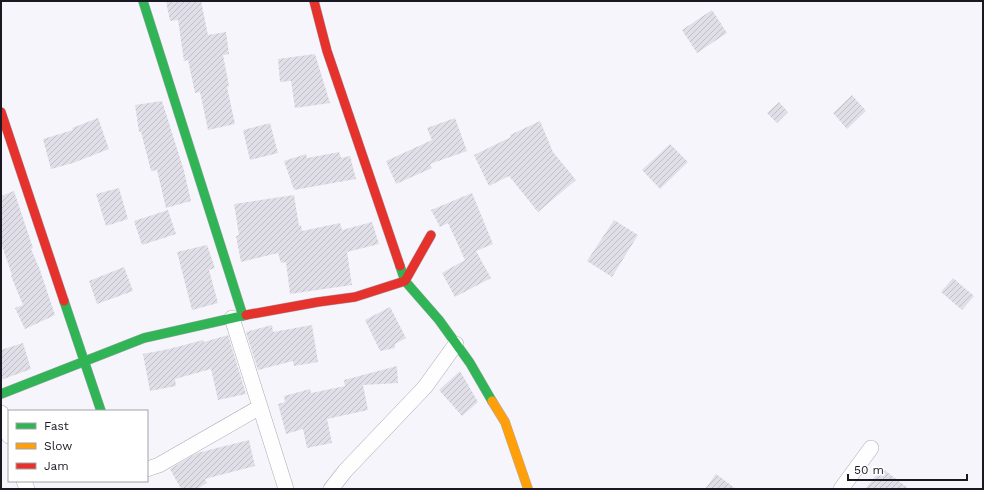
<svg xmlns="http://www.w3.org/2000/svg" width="984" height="490" font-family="'Work Sans',sans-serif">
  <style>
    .building { fill: url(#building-hatch) }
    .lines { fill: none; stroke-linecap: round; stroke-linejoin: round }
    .street-casing { stroke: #adacb4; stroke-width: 16 }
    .fast-casing { stroke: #adacb4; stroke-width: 10 }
    .slow-casing { stroke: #adacb4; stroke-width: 10 }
    .jam-casing { stroke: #adacb4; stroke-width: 10 }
    .street { stroke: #fefeff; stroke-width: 15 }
    .fast { stroke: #30b455; stroke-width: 9 }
    .slow { stroke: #ff9f0a; stroke-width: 9 }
    .jam { stroke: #e5322d; stroke-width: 9 }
  </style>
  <defs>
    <pattern id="building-hatch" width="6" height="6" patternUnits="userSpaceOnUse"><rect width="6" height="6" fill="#e0dee7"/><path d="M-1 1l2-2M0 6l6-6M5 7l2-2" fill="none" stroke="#c0bec6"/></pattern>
  </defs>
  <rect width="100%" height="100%" fill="#f6f5fc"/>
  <!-- building -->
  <path class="building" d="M 166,1 L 201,1 L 208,35 L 226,32 L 229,54 L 223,55 L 229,86 L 227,87 L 235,124 L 208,130 L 200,92 L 195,93 L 188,60 L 184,61 L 178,20 L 170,21 Z
    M 712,10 L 727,33 L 697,53 L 682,30 Z
    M 315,54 L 330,103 L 295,108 L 291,81 L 280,82 L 278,59 Z
    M 852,95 L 866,111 L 847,129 L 833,113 Z
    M 162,101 L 184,171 L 191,201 L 166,208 L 157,170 L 151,171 L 141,132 L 139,132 L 135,105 Z
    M 779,102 L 788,112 L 777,123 L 767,113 Z
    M 98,118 L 109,149 L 73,163 L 51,169 L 43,139 L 73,130 L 72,128 Z
    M 455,118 L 467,151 L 430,164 L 432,168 L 396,184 L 386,161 L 432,140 L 427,128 Z
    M 540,121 L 553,152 L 576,180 L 538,212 L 509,176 L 489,186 L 474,155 L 511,137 L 510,135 Z
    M 270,123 L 278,153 L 250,160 L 243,130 Z
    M 670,144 L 688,162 L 660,189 L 642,170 Z
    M 339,152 L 341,158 L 350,156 L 356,179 L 294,190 L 284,161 L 306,154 L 307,158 Z
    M 119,188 L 128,219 L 106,226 L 96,194 Z
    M 14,191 L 33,248 L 31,249 L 40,270 L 55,315 L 25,329 L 15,308 L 23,305 L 11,276 L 12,275 L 1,243 L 1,196 Z
    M 472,193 L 493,244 L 476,251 L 491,278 L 455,297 L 442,273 L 465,260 L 448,223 L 440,227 L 431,210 Z
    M 294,195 L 299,226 L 301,225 L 302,231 L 340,223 L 342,230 L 372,222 L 379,244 L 347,252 L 352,285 L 290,294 L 286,262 L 281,263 L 278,253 L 241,262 L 236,236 L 239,235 L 234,204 Z
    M 168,210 L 176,234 L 142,245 L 134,221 Z
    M 614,220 L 638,235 L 612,277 L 587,261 Z
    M 207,245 L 215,268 L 209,270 L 218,303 L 192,310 L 177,252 Z
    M 124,267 L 133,291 L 97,304 L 89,281 Z
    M 953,278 L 974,296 L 962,310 L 941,292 Z
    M 390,307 L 406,338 L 395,344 L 395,348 L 380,351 L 365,320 Z
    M 272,325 L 273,332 L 312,325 L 318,362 L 294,366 L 293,361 L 258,370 L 246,332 Z
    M 228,335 L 246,394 L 218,400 L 211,369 L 175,379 L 176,386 L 150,391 L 143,354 L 169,349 L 203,340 L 204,342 Z
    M 23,343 L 31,369 L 1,380 L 1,350 Z
    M 397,366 L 398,383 L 363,385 L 368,410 L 327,419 L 332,443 L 307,448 L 303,429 L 286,434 L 278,404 L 285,402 L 284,396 L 310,389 L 311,393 L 345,386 L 344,380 Z
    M 460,371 L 478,402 L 462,416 L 439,390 Z
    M 249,440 L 255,466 L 205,479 L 207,483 L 197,489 L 181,489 L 170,469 L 197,453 Z
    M 882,468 L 909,489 L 865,489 Z
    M 716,474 L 736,489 L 705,489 Z"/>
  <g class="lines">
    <!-- street casing -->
    <g class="street-casing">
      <path id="street" d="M 232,318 L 286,489
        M 1,413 L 9,436
        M 147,469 L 159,465 L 260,407
        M 24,481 L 27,489
        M 331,489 L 345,471 L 425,387 L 456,344
        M 841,489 L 871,448"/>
    </g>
    <!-- fast casing -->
    <g class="fast-casing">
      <path id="fast" d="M 143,1 L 243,316
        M 400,266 L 405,281 L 439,320 L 470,363 L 492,401
        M 64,301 L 101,411
        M 1,394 L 144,338 L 246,315"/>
    </g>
    <!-- slow casing -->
    <g class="slow-casing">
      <path id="slow" d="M 492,401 L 505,422 L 528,489"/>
    </g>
    <!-- jam casing -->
    <g class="jam-casing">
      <path id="jam" d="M 314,1 L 327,51 L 400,266
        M 1,112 L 64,301
        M 246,315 L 318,302 L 355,297 L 405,281 L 431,235"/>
    </g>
    <!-- street -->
    <use href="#street" class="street"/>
    <!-- fast -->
    <use href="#fast" class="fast"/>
    <!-- slow -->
    <use href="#slow" class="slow"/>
    <!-- jam -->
    <use href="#jam" class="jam"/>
  </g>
  <!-- border -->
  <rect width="984" height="490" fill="none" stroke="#1a1823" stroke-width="4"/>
  <!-- legend -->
  <rect x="8" y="410" width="140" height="72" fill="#ffffff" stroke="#a3a3a7"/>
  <rect x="16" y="423" width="20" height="6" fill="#30b455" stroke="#a3a3a7"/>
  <text x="44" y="430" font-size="12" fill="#1a1823">Fast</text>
  <rect x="16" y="443" width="20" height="6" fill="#ff9f0a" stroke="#a3a3a7"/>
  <text x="44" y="450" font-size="12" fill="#1a1823">Slow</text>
  <rect x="16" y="463" width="20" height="6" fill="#e5322d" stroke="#a3a3a7"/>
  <text x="44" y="470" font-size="12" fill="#1a1823">Jam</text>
  <!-- scale -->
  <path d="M848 474v6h119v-6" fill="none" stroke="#1a1823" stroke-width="2"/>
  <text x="854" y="474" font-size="12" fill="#1a1823" stroke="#ffffff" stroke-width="3" paint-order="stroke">50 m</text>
</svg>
